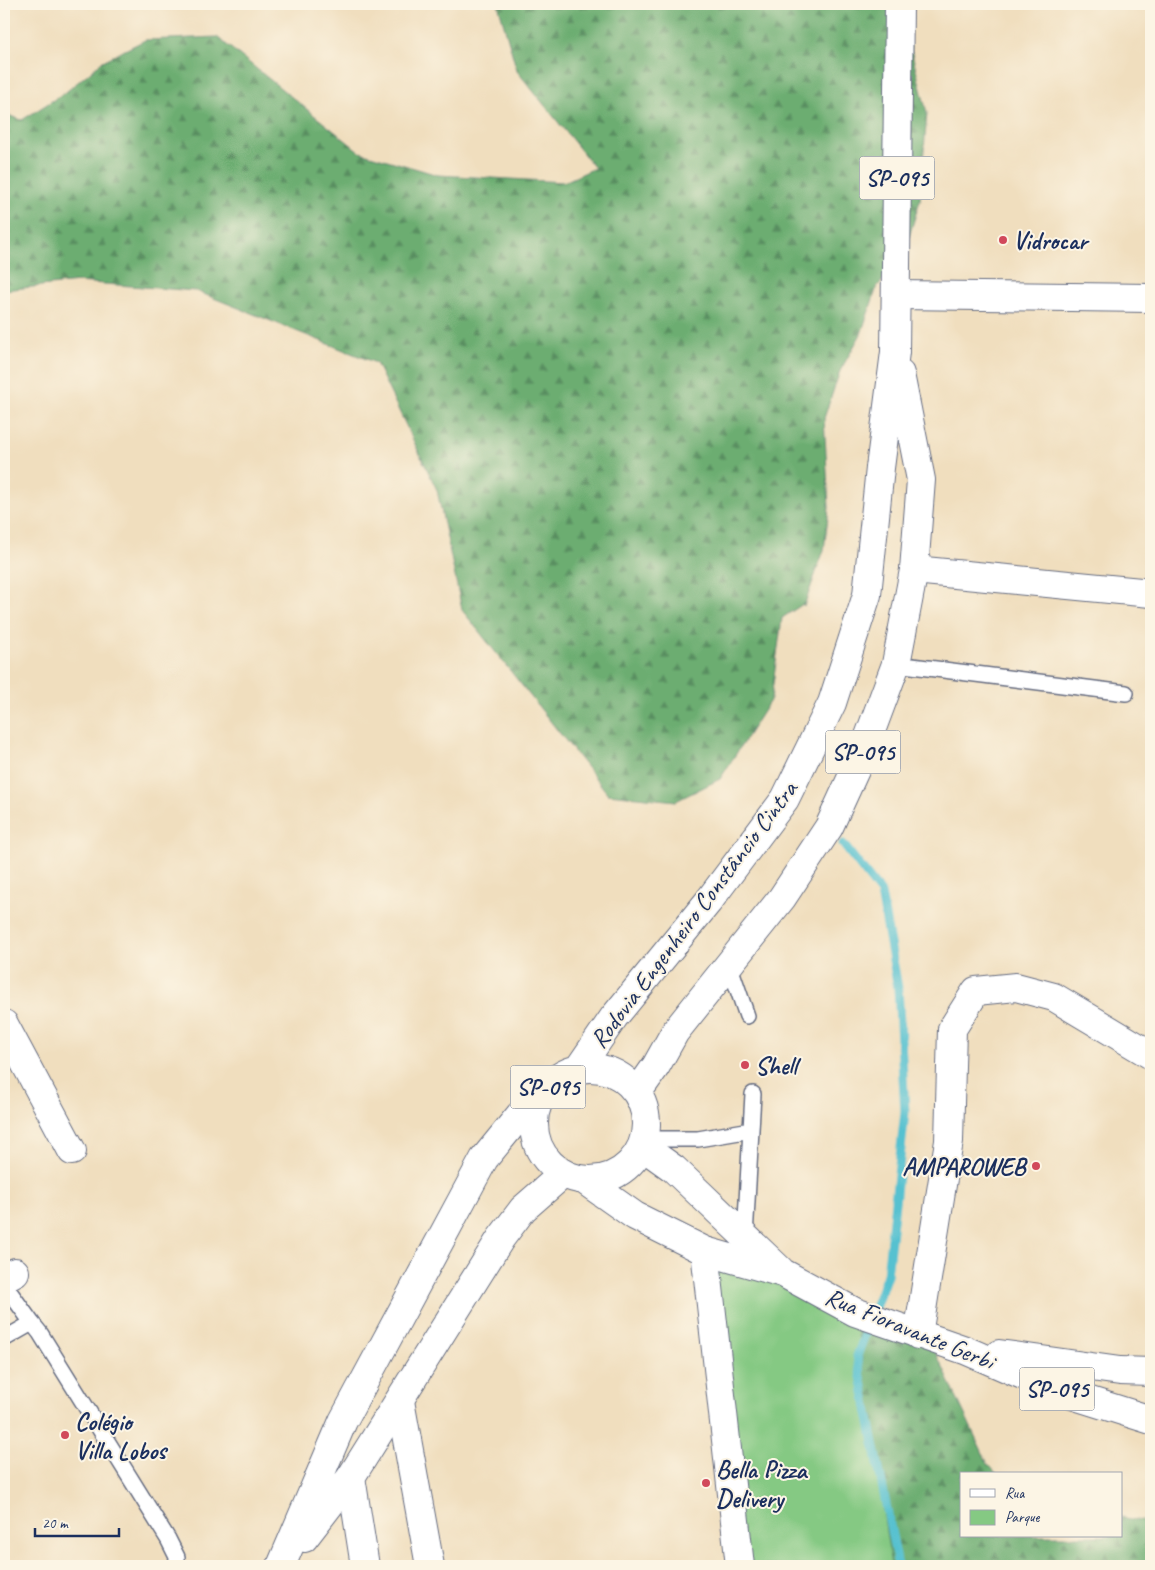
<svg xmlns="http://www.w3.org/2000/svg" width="1155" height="1570" font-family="Caveat,sans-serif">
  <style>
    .forest { fill: url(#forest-firs); stroke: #446e68 }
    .park { fill: #85c983; stroke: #507c70 }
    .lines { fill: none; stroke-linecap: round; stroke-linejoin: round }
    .stream { stroke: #56c1d0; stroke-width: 9 }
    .lane-casing { stroke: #666c80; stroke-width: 18 }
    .street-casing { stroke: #666c80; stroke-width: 30 }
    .secondary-casing { stroke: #666c80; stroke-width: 30 }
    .primary-casing { stroke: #666c80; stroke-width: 30 }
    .lane { stroke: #fff; stroke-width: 15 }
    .street { stroke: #fff; stroke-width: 28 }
    .secondary { stroke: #fff; stroke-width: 28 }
    .primary { stroke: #fff; stroke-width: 28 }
    .poi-dot { fill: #d1495b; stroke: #fcf5e5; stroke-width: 2 }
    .labels { text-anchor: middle; stroke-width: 4; stroke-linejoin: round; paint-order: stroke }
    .shield { fill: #fcf5e5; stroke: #5e6a86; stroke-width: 1 }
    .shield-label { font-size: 24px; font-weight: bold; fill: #1b2f5e }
    .poi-label { font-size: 25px; font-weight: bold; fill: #1b2f5e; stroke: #fcf5e5; text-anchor: start }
    .street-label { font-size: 25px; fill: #1b2f5e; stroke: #fcf5e5 }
  </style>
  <defs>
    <pattern id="forest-firs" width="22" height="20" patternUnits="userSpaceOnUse" patternTransform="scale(1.25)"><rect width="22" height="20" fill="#6cad71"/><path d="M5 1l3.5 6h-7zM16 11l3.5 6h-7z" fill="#588d60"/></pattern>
  </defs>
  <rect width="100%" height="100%" fill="#fcf5e5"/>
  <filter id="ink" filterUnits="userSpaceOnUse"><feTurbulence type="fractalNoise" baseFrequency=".02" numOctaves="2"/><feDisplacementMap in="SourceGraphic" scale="10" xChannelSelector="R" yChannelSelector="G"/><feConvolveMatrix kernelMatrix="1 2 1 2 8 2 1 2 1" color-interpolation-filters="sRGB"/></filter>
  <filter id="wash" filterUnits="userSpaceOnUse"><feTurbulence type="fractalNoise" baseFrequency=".0096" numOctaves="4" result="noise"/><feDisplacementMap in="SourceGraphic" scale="20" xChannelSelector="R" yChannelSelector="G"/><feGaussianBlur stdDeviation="1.12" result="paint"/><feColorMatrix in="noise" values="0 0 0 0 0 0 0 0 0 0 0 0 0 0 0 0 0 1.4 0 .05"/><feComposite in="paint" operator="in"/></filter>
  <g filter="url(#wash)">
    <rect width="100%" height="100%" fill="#f0debe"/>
    <!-- forest -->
    <path class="forest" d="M 498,4 L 887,4 L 906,30 L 927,113 L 920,200 L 903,257 L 877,287 L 861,334 L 840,371 L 824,418 L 829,508 L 824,550 L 804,606 L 803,604 L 782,618 L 771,699 L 720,779 L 676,801 L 608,794 L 462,610 L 437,490 L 376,363 L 196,291 L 78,282 L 4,290 L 4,114 L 22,120 L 66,92 L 103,61 L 145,40 L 217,37 L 360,152 L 438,175 L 564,182 L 595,168 L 517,71 Z
      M 850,1308 L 930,1340 L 988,1464 L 997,1474 L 961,1474 L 961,1536 L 1121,1536 L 1121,1517 L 1151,1523 L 1151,1566 L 831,1566 Z"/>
    <!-- park -->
    <path class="park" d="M 707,1252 L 855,1313 L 891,1566 L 742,1566 Z"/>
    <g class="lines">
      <!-- stream -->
      <path class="stream" d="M 843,844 L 881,893 L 898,988 L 905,1112 L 887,1275 L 857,1356 L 898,1566"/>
    </g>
  </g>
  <g filter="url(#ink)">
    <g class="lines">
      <!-- lane casing -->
      <g class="lane-casing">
        <path id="lane" d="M 896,664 L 1126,693
          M 729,964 L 747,1016
          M 643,1139 L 698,1139 L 751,1130
          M 745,1237 L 753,1094
          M 4,1284 L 32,1323
          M 4,1339 L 32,1323 L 40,1333 L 168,1539 L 177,1557 L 177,1566"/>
      </g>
      <!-- street casing -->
      <g class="street-casing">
        <path id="street" d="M 896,295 L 1151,298
          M 914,570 L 1151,593
          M 4,1024 L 72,1151
          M 705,1251 L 740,1566
          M 4,1278 L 15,1272
          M 918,1335 L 949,1141 L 952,1029 L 976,991 L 1016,987 L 1054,997 L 1151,1055
          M 400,1401 L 430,1566
          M 351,1477 L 365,1566"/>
      </g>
      <!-- secondary casing -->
      <g class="secondary-casing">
        <path id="secondary" d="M 304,1538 L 351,1477 L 501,1238 L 523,1209 L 563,1174
          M 281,1566 L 343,1421 L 484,1159 L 520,1115 L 540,1096"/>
      </g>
      <!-- primary casing -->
      <g class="primary-casing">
        <path id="primary" d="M 579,1068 L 614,1017 L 708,902 L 785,799 L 832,703 L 867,595 L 880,468 L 895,352 L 899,4
          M534 1124a56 56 0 1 1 112 0a56 56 0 1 1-112 0Z
          M 637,1093 L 656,1066 L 675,1032 L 782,898 L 829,827 L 862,755 L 896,664 L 914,570 L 921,480 L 900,374
          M 642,1146 L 674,1169 L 780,1270
          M 584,1180 L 635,1216 L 705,1251 L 783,1273 L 855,1312 L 965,1350 L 1062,1392 L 1151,1420
          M 999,1354 L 1120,1371 L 1151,1372"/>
      </g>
      <!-- lane -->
      <use href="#lane" class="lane"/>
      <!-- street -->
      <use href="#street" class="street"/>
      <!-- secondary -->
      <use href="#secondary" class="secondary"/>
      <!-- primary -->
      <use href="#primary" class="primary"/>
    </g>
  </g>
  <!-- markers -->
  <g class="poi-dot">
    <circle cx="1003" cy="240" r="5"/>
    <circle cx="745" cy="1065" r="5"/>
    <circle cx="1036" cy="1166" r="5"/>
    <circle cx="65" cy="1435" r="5"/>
    <circle cx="706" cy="1483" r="5"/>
  </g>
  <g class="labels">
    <!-- shield labels -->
    <g class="shield">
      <rect x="859.5" y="156.5" width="75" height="43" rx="4"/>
      <rect x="825.5" y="730.5" width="75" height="43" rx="4"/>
      <rect x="510.5" y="1065.5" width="75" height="43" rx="4"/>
      <rect x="1019.5" y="1367.5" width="75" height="43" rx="4"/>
    </g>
    <g class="shield-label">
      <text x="897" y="186">SP-095</text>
      <text x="863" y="760">SP-095</text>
      <text x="548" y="1095">SP-095</text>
      <text x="1057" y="1397">SP-095</text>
    </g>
    <!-- poi labels -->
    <g class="poi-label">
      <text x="1013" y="249">Vidrocar</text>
      <text x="755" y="1074">Shell</text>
      <text x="1026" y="1175" text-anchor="end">AMPAROWEB</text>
      <text x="75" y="1430">Colégio<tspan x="75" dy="29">Villa Lobos</tspan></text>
      <text x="716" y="1478">Bella Pizza<tspan x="716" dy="29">Delivery</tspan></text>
    </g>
    <!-- street labels -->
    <g class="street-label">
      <text transform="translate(693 914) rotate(-53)" y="9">Rodovia Engenheiro Constâncio Cintra</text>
      <text transform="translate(910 1328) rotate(22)" y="9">Rua Fioravante Gerbi</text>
    </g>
  </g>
  <!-- margin -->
  <rect width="1155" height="1570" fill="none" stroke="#fcf5e5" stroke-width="20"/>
  <!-- legend -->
  <rect x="960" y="1472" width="162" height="65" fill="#fcf5e5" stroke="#a2a6af"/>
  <rect x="970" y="1489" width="25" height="8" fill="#ffffff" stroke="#a2a6af"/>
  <text x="1005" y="1498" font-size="15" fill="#1b2f5e">Rua</text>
  <rect x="970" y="1510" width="25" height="15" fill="#85c983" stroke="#a2a6af"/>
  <text x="1005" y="1522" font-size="15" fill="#1b2f5e">Parque</text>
  <!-- scale -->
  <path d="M35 1528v8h84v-8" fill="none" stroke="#1b2f5e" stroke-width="2.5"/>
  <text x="42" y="1528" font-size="15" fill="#1b2f5e" stroke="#fcf5e5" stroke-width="4" paint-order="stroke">20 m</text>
</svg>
